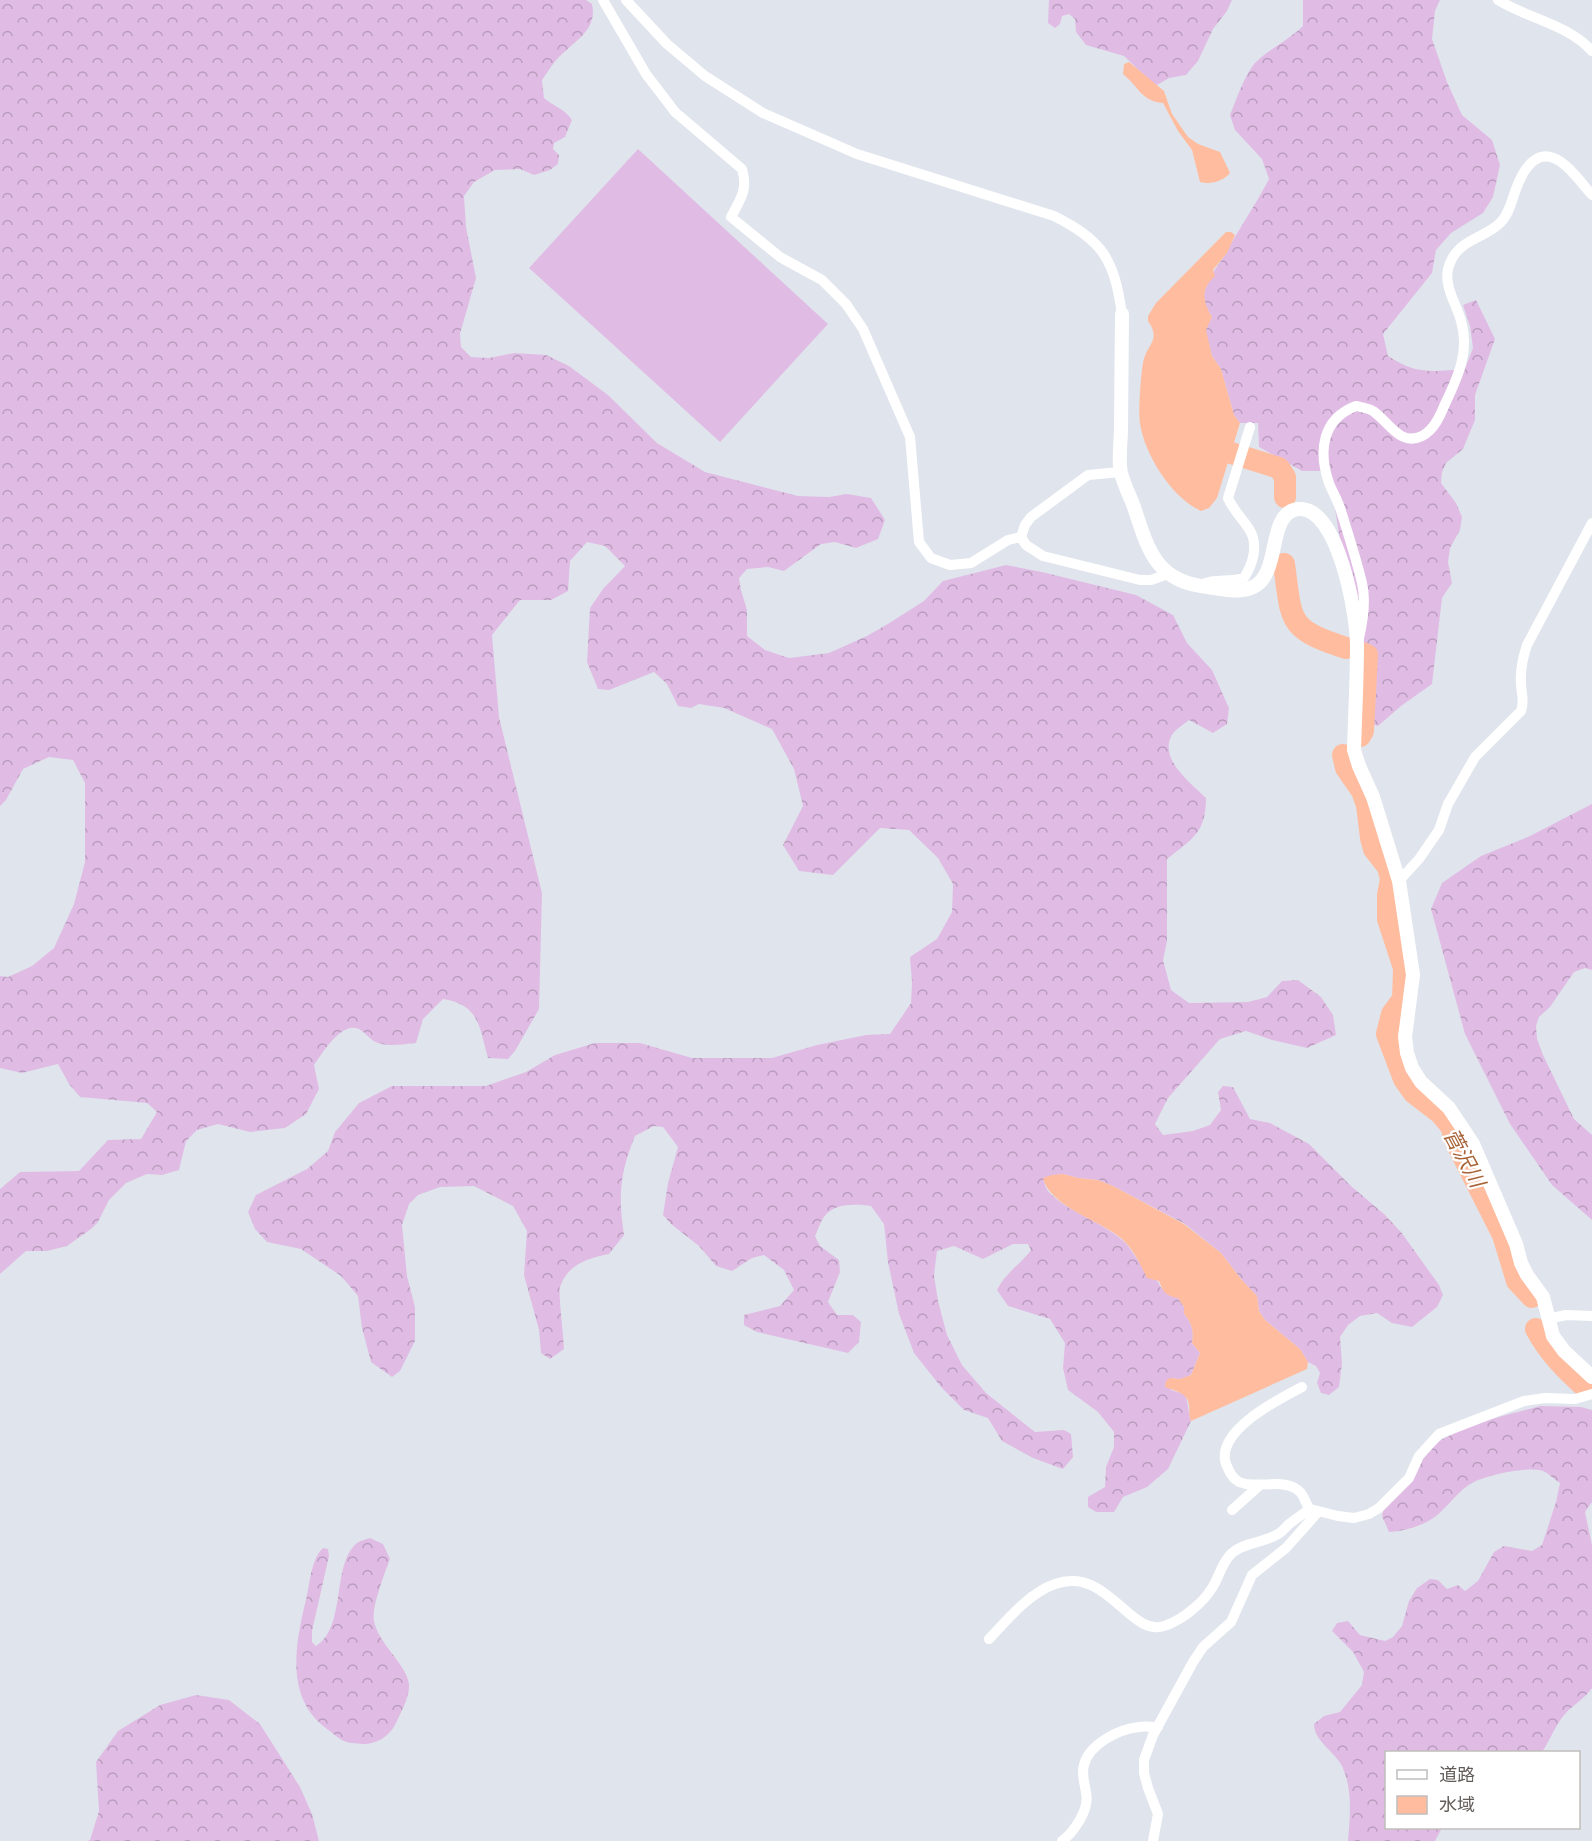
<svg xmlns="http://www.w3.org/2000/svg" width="1592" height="1841" font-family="'Public Sans','Noto Sans JP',sans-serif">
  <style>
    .grass { fill: #e0bce5 }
    .forest { fill: url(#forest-crowns) }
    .water { fill: #ffbc9e }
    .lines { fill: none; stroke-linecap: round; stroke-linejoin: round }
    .river { stroke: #ffbc9e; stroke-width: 22 }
    .minor { stroke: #fff; stroke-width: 10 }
    .tertiary { stroke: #fff; stroke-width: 14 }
    .labels { text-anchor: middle; stroke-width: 4.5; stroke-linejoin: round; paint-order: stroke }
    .water-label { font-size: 21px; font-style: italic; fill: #a86438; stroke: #fff }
  </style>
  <defs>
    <pattern id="forest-crowns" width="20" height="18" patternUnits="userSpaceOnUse" patternTransform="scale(1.5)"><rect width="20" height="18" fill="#e0bce5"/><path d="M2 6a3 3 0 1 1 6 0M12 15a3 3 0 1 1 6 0" fill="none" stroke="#b99cbd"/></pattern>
  </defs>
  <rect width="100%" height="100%" fill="#e0e5ed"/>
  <!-- grass -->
  <path class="grass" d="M 638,149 L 828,324 L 720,442 L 529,268 Z"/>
  <!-- forest -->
  <path class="forest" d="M 0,0 L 586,0 L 592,4 C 598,29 575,41 559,57 C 552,64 548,72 542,80 L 544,98 C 553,106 565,109 572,120 L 565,137 L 554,143 L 553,149 L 559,155 L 558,164 L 550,170 L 534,175 L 520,169 L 495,170 L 474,182 L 464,196 L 466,227 L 476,278 L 460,334 L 461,347 L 471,357 L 489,358 L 514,353 L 546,355 L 569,366 L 608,395 L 657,443 L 705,472 L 798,496 L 829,497 L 847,494 L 871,498 L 885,520 L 878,539 L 856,548 L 835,542 L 821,544 L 784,571 L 768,567 L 747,569 L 739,578 L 741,590 L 747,610 L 747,636 L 765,650 L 789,658 L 829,653 L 867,636 L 891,622 L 924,601 L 943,581 L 1006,565 L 1042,572 L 1136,595 L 1173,615 L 1187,643 L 1212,670 L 1229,708 L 1227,724 L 1213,733 L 1189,720 C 1184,724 1178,728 1174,732 C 1155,757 1191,783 1206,798 C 1206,833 1192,839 1167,859 L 1167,941 L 1163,960 L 1171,990 L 1189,1003 L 1248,1002 L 1267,997 L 1282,981 L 1298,980 L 1321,997 L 1333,1015 L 1336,1035 L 1307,1048 L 1272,1040 L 1246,1031 L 1220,1039 L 1168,1098 L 1155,1124 L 1163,1135 L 1193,1131 L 1210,1125 L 1221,1110 L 1218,1092 L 1223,1086 L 1233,1087 L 1250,1119 L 1270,1123 L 1309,1144 L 1351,1186 L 1384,1214 L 1401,1232 L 1439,1285 L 1443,1295 L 1437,1307 L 1412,1327 L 1392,1323 L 1377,1313 L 1360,1316 L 1348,1325 L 1340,1337 L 1342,1363 L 1339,1387 L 1329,1395 L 1321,1393 L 1317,1383 L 1320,1373 L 1316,1366 L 1308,1362 L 1300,1349 L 1265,1320 L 1259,1311 L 1257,1296 L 1241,1279 L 1221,1253 L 1185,1224 L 1113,1186 L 1098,1180 L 1078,1178 L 1063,1174 L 1044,1178 C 1044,1182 1045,1187 1048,1191 C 1063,1209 1101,1222 1121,1239 C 1130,1246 1134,1256 1141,1264 C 1148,1273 1157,1277 1161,1288 L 1178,1298 L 1184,1307 L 1184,1314 C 1192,1323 1194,1331 1192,1343 L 1200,1353 L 1191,1375 L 1180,1379 L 1170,1378 L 1171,1390 L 1184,1394 C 1190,1405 1187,1410 1191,1421 L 1168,1469 L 1147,1487 L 1123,1497 L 1114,1512 L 1096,1512 L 1088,1507 L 1088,1497 L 1105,1487 L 1106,1467 L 1114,1447 L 1114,1432 L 1098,1412 L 1068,1390 L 1063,1368 L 1065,1343 L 1050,1319 L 1008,1306 L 997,1290 C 1005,1273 1020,1265 1031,1250 L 1028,1244 L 1013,1244 L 983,1259 L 954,1246 L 937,1251 L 934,1275 L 938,1301 L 947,1335 L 962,1365 L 986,1393 L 1035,1432 L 1064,1430 L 1071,1434 L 1073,1457 L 1063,1469 L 1033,1458 L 1002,1441 L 988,1418 L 964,1410 L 941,1387 L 914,1353 L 899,1314 L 888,1262 L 884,1224 L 871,1206 C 855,1204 834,1203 824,1217 C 820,1222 818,1230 815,1236 L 820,1246 L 839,1260 L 840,1272 L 828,1302 L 837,1315 L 853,1315 L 861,1322 L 859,1342 L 848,1353 L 757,1332 L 744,1325 L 744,1315 L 780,1306 L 794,1290 L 784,1270 L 764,1255 L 752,1258 L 732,1271 L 716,1266 L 699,1246 L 671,1224 L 663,1215 L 668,1183 L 678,1147 L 663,1127 L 654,1126 L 635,1136 C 620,1173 618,1195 624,1235 L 609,1254 C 588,1258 567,1265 560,1287 C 558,1292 564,1339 564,1349 L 550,1359 L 541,1353 L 539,1330 L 524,1275 L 527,1231 L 513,1206 L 474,1186 L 440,1187 L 418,1195 L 409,1204 L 402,1225 L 407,1276 L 415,1307 L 415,1341 L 400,1371 L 392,1377 L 371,1362 L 362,1328 L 358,1296 L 341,1276 L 301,1249 L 267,1242 L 255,1229 L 248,1212 L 256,1195 L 307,1169 L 328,1151 L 335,1132 L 359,1103 L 392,1086 L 486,1086 L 526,1072 L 555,1055 L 595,1043 L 640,1043 L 692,1058 L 772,1058 L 817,1045 L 866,1035 L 890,1034 L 911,1003 L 912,982 L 910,957 L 937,939 L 952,912 L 953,884 L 938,858 L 909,830 L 880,828 L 833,875 L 799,871 L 783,845 L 803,806 L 794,769 L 772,729 L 724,708 L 699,704 L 691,708 L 678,706 L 667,684 L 654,672 L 609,690 L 598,689 L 587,662 L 590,608 L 603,589 L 625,566 L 605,546 L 587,542 L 570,561 L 568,591 L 551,600 L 520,600 L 492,635 L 499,717 L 542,893 L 539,1009 L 515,1051 L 508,1059 L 488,1058 C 479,1027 480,1005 443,999 L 423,1019 L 416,1043 C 404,1044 390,1047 378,1043 C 371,1041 366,1033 359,1029 C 341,1021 322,1054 314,1065 L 319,1089 L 306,1114 L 285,1128 L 250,1132 L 218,1124 L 197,1130 L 186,1141 L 179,1170 L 162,1175 L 147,1174 L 126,1183 L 109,1200 L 98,1222 L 91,1229 L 67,1246 L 47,1251 L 26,1251 L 0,1274 L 0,1189 L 20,1172 L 79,1171 L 108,1140 L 141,1139 L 157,1112 L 147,1103 L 80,1097 L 69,1084 L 58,1064 L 22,1073 L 0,1068 L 0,976 L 8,977 L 32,966 L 54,948 L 74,904 L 85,862 L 85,783 L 73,760 L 49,757 L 23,769 L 6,800 L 0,806 Z
    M 1049,0 L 1232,0 L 1227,11 L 1213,29 L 1198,61 L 1186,75 L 1169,78 L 1157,85 L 1151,82 L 1124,56 L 1086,45 L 1076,32 L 1075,19 L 1069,14 L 1062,16 L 1060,24 L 1055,28 L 1048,23 Z
    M 1303,0 L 1440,0 L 1435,11 L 1432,39 L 1447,82 L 1462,115 L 1492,140 L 1500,165 L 1493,197 L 1483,213 L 1451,233 L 1436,250 L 1432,273 L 1383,334 L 1388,356 C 1404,366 1415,371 1435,371 C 1445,371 1453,369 1464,371 L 1473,348 L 1470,326 L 1463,305 L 1476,300 L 1495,339 L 1475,395 L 1475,420 L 1463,449 L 1446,463 L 1442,472 L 1441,483 L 1456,503 L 1462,517 L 1460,530 L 1450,548 L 1448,562 L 1452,583 L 1442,598 L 1432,684 L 1401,706 L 1378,726 L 1369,723 L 1329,471 L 1302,471 L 1259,447 L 1258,423 L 1240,423 L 1234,415 L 1221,369 L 1212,356 L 1205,330 L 1212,317 C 1208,311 1203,304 1204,296 C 1205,279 1220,265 1227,251 C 1240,227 1256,204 1269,179 L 1262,159 L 1235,130 L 1230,115 C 1237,98 1243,79 1254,64 C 1264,52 1289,40 1303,26 Z
    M 1592,804 L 1592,970 L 1585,968 L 1574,972 L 1550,1007 L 1539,1017 L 1536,1026 L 1537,1039 L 1543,1055 L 1574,1119 L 1592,1135 L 1592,1220 L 1552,1185 L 1510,1124 L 1465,1034 L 1431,909 L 1442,883 L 1481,856 L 1530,836 Z
    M 1540,1406 L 1581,1407 L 1592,1410 L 1592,1502 L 1585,1512 L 1592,1545 L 1592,1688 C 1584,1700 1570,1706 1561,1719 C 1554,1729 1549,1742 1542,1752 L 1386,1752 L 1386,1828 L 1442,1828 L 1435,1841 L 1348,1841 C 1350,1816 1353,1790 1342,1766 C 1334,1751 1314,1741 1314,1724 L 1324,1716 L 1340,1712 L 1362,1685 L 1364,1672 L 1353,1652 L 1332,1631 L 1337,1623 L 1348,1621 L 1360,1635 L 1385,1641 L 1393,1637 L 1402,1626 L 1409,1601 L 1417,1588 L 1430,1579 L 1438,1580 L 1447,1589 L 1458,1585 L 1465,1591 L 1478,1581 L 1494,1552 L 1504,1546 L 1532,1551 L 1542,1545 L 1556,1502 L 1560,1483 C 1555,1480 1550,1475 1545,1472 C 1532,1465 1487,1475 1474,1482 C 1458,1490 1449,1506 1436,1516 C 1423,1526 1405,1531 1389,1532 L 1382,1516 L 1384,1507 C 1397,1490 1414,1462 1429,1449 C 1458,1425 1505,1416 1540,1406 Z
    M 370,1538 L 383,1544 L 390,1559 C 385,1573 371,1607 374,1621 C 379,1645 406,1663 409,1684 C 410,1697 401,1712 396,1723 C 390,1736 377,1744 364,1744 C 343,1743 344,1742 327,1729 C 283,1697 296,1641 307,1595 C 310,1581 312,1558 323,1548 L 328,1549 L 329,1556 L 312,1631 L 312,1642 L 316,1646 C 347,1627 331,1564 357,1543 C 360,1541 366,1539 370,1538 Z
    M 196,1695 L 229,1700 L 260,1724 L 300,1787 L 312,1814 L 319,1841 L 87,1841 L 90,1840 L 99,1811 L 96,1762 L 118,1731 L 160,1705 Z"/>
  <!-- water -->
  <path class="water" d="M 1129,62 L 1164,91 L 1172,114 L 1188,137 L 1198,144 L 1220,152 L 1230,173 C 1223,181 1211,185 1200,182 L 1192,150 L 1178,131 L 1163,103 C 1141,101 1139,87 1123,74 L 1124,64 Z
    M 1226,232 L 1231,232 L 1235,235 L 1227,253 L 1213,270 L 1215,276 C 1200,289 1203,302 1212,317 L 1206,330 L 1212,356 L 1221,369 L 1234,415 L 1240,423 L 1217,498 L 1209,508 L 1201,511 C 1172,498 1144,454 1140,423 C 1138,413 1141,372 1143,363 C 1146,344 1162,341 1148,321 L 1148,316 L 1156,303 Z
    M 1063,1174 L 1078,1178 L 1098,1180 L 1113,1186 L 1184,1224 L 1221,1253 L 1241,1279 L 1257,1296 L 1259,1311 L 1265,1320 L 1300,1349 L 1308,1362 L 1307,1369 L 1191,1421 C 1188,1414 1190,1411 1189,1405 C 1188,1393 1175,1391 1165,1387 L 1166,1381 L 1170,1378 L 1180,1379 L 1191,1375 L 1200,1353 L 1192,1343 C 1194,1331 1192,1323 1184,1314 L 1184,1307 L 1178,1298 C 1166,1296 1163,1292 1159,1281 L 1147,1278 C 1140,1264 1134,1250 1122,1239 C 1100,1220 1050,1207 1043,1178 L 1052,1175 Z"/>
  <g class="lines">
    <!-- river -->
    <path class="river" d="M 1206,440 L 1212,447 L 1279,468 L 1285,477 L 1285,497
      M 1284,564 C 1292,622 1287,629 1346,648
      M 1360,736 L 1363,731 L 1367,655 L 1362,653
      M 1343,755 L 1346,768 L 1362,791 L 1367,805 L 1371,838 L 1374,849 L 1388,867 L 1391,879 L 1388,895 L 1388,919 L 1404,968 L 1403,999 L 1392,1014 L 1387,1034 L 1404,1079 L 1414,1093 L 1440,1113 L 1451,1126 L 1456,1142 L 1503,1235 L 1517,1281 L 1532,1297
      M 1536,1329 C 1549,1353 1565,1369 1585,1387"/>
    <!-- minor -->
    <path class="minor" d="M 603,0 L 646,74 L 675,112 L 742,169 C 748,190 741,198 731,217 L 780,257 L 822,280 L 846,304 L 863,329 L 910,437 L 919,542 L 931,558 L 950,565 L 971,563 L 1008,540 L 1021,537
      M 626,0 L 667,44 L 705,76 L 763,113 L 857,154 L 1054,216 C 1104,241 1114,260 1122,314
      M 1498,0 C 1529,19 1567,24 1592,51
      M 1021,537 L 1026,545 L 1043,556 L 1140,580 L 1151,580 L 1168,574
      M 1021,537 L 1025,525 L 1031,517 L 1088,475 L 1120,472
      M 1198,586 C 1215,577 1227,583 1244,578 C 1253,564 1259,544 1249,529 C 1242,518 1233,510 1228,498 L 1250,427
      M 1359,638 C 1363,621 1366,600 1362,583 C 1356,558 1348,533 1340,508 C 1337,499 1332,491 1329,483 C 1318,451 1322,419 1356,406 C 1361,407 1368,408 1373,411 C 1388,421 1400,447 1422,436 C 1434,430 1440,416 1445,404 C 1458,377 1470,351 1461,321 C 1457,305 1444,287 1448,269 C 1456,238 1484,240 1501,222 C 1509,214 1512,200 1516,189 C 1523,170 1537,145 1561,162 C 1573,170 1582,184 1592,195
      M 1399,881 L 1419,859 L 1439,830 L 1448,804 L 1475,757 L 1521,711 C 1525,701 1521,693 1521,683 C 1520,670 1523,657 1527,645 L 1592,523
      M 1547,1319 L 1566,1315 L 1592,1316
      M 1302,1387 C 1279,1399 1215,1431 1226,1464 C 1229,1471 1232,1478 1239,1482 C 1258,1490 1286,1476 1301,1493 C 1305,1498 1306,1505 1310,1509 L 1338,1516 L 1354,1518 L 1369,1514 L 1379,1508 L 1409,1478 L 1419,1456 L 1439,1434 L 1524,1401 L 1545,1398 L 1575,1399 L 1592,1394
      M 1232,1510 L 1260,1485
      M 989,1639 C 1007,1620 1029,1593 1055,1584 C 1109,1565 1130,1641 1167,1625 C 1183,1619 1203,1603 1212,1588 C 1220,1576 1221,1563 1232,1553 C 1245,1542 1264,1543 1278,1534 C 1282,1532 1285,1528 1288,1525 C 1295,1519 1303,1514 1310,1509
      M 1062,1841 C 1074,1832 1090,1809 1086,1793 C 1085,1783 1081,1775 1084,1765 C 1089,1744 1119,1729 1139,1727 C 1145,1726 1151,1727 1158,1727
      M 1153,1841 L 1158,1814 L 1148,1788 L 1144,1773 L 1144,1760 L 1153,1735 L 1193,1662 L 1203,1647 L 1231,1622 L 1252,1575 L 1286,1548 L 1318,1512"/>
    <!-- tertiary -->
    <path class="tertiary" d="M 1122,314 C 1122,352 1121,390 1121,428 C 1121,442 1118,460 1121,473 C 1124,485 1130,496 1134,507 C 1148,550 1156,582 1208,587 C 1221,589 1239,594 1253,587 C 1282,574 1266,513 1298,509 C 1338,505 1357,615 1357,645 C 1357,680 1355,715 1354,750 L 1359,766 L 1373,797 L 1399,881 L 1413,975 L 1405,1037 L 1407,1053 L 1412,1068 L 1421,1082 L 1449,1108 L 1473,1144 L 1516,1244 L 1521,1263 L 1527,1275 L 1543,1297 L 1553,1336 L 1564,1351 L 1592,1377"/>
  </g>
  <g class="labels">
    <!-- water labels -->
    <g class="water-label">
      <text transform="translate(1464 1158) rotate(62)" y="7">菅沢川</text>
    </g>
  </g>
  <!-- legend -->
  <rect x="1385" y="1751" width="195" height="78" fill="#ffffff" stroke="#c0bebd" stroke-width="1.5"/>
  <rect x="1397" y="1770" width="30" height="9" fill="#ffffff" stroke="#c0bebd" stroke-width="1.5"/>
  <text x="1439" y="1781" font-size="18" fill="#625d59">道路</text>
  <rect x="1397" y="1796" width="30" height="18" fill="#ffbc9e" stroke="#c0bebd" stroke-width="1.5"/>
  <text x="1439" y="1811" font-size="18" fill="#625d59">水域</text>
</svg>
